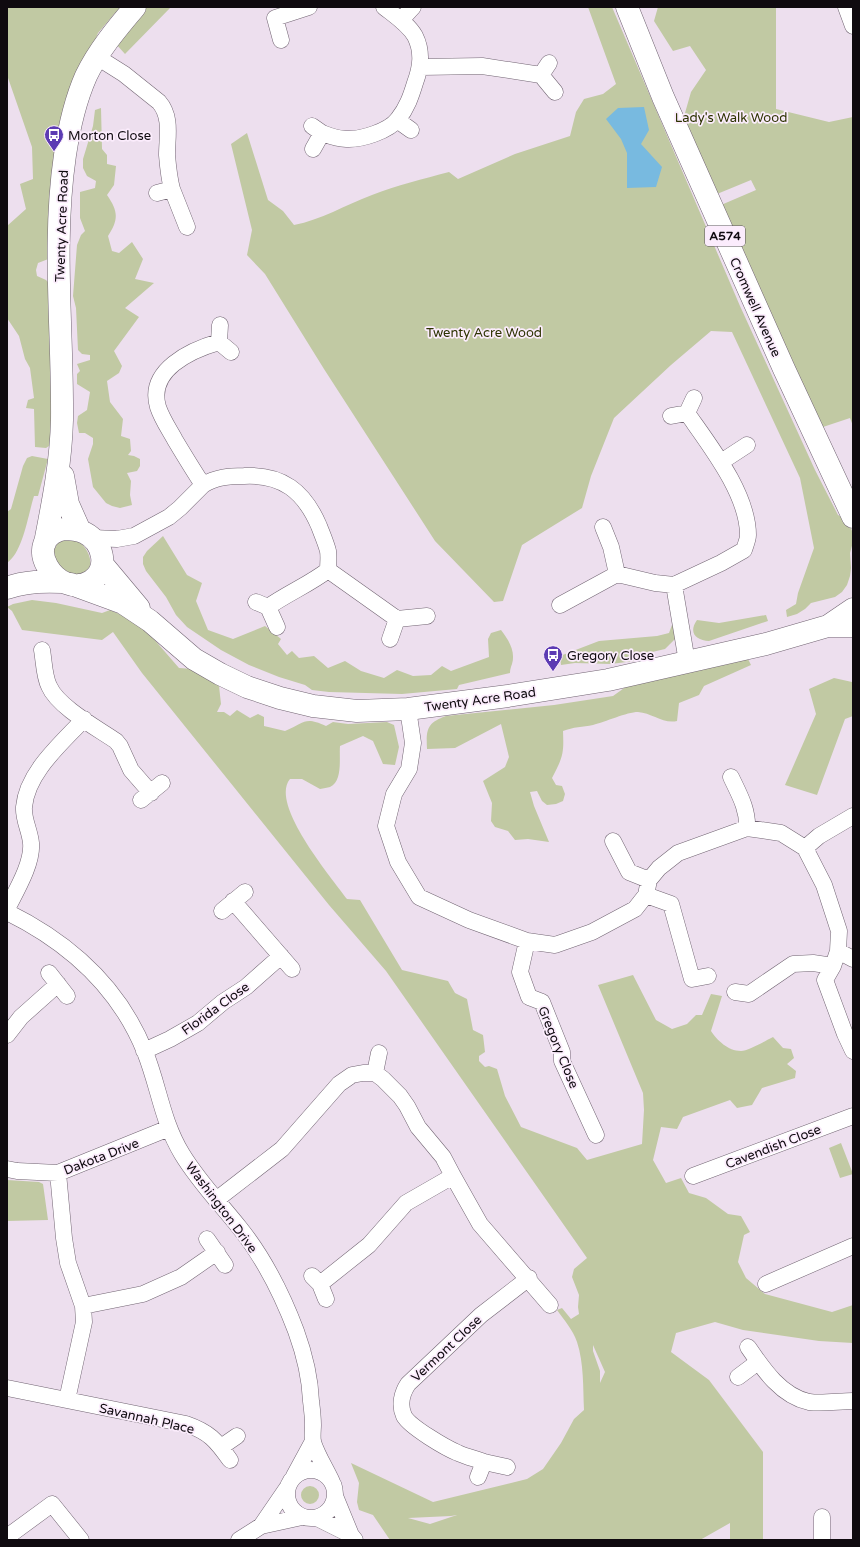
<svg xmlns="http://www.w3.org/2000/svg" width="860" height="1547" font-family="'Varela Round',sans-serif">
  <style>
    .green { fill: #c1c9a3; fill-rule: evenodd }
    .water { fill: #78bae0 }
    .lines { fill: none; stroke-linecap: round; stroke-linejoin: round }
    .street-casing { stroke: #726573; stroke-width: 17 }
    .secondary-casing { stroke: #726573; stroke-width: 23 }
    .primary-casing { stroke: #726573; stroke-width: 23 }
    .street { stroke: #fff; stroke-width: 16 }
    .secondary { stroke: #fff; stroke-width: 22 }
    .primary { stroke: #fff; stroke-width: 22 }
    .labels { text-anchor: middle; stroke-width: 3.5; stroke-linejoin: round; paint-order: stroke }
    .shield { fill: #fbecfc; stroke: #564e56; stroke-width: 1 }
    .shield-label { font-size: 12px; font-weight: bold; fill: #0f0a0f }
    .park-label { font-size: 13px; fill: #2c3200; stroke: #fbecfc }
    .poi-label { font-size: 13px; fill: #0f0a0f; stroke: #fbecfc; text-anchor: start }
    .street-label { font-size: 13px; fill: #0f0a0f; stroke: #fbecfc }
  </style>
  <rect width="100%" height="100%" fill="#eddfee"/>
  <!-- green -->
  <path class="green" d="M 7,7 L 132,7 L 122,14 L 115,13 L 98,33 L 63,123 L 51,258 L 38,263 L 36,270 L 37,276 L 46,280 L 50,284 L 55,442 L 46,448 L 35,447 L 34,409 L 26,408 L 28,400 L 34,398 L 30,368 L 25,359 L 19,336 L 7,318 L 7,226 L 26,209 L 20,184 L 33,179 L 32,147 L 7,75 Z
    M 147,7 L 171,7 L 125,54 L 116,44 Z
    M 588,7 L 612,7 L 740,306 L 815,470 L 838,515 L 847,520 L 853,533 L 853,542 L 850,553 L 851,568 L 850,576 L 847,585 L 842,592 L 835,597 L 811,603 L 805,609 L 797,614 L 787,617 L 786,610 L 796,604 L 798,593 L 814,548 L 800,478 L 732,332 L 711,331 L 671,365 L 614,418 L 591,476 L 582,508 L 522,545 L 503,601 L 494,602 L 435,541 L 324,369 L 265,274 L 247,255 L 252,230 L 231,144 L 247,133 L 268,200 L 283,211 L 294,225 C 321,220 345,205 372,195 C 397,185 423,179 449,172 L 458,179 L 515,154 L 570,136 L 576,112 L 584,99 L 603,94 L 616,84 Z
    M 658,7 L 776,7 L 776,109 L 829,122 L 853,117 L 853,426 L 850,418 L 823,427 L 754,279 L 721,205 L 756,190 L 751,180 L 717,194 L 683,120 L 691,92 L 706,70 L 690,46 L 673,51 L 654,21 Z
    M 101,108 L 102,149 L 107,155 L 107,164 L 116,166 L 114,185 L 107,195 C 118,211 119,219 108,236 L 112,251 L 119,253 L 132,242 L 143,259 L 135,279 L 154,283 L 125,308 L 139,317 L 114,351 L 122,366 L 119,373 L 107,381 L 110,402 L 123,419 L 121,436 L 130,439 L 131,451 L 128,455 L 134,456 L 140,459 L 140,466 L 137,471 L 127,473 L 131,481 L 130,495 L 132,505 L 120,508 L 112,506 L 106,503 L 93,487 L 88,459 L 93,444 L 93,438 L 85,433 L 79,433 L 77,423 L 78,416 L 87,410 L 90,392 L 77,384 L 77,374 L 80,371 L 77,364 L 90,360 L 90,355 L 82,354 L 78,350 L 76,308 L 73,296 L 77,245 L 81,235 L 85,231 L 80,218 L 80,192 L 95,188 L 96,181 L 87,176 L 83,168 L 83,159 L 93,126 L 95,110 Z
    M 32,456 L 48,459 L 38,496 L 34,496 C 28,515 23,552 7,563 L 7,512 L 11,509 L 23,466 L 27,458 Z
    M 163,536 L 187,575 L 202,583 L 196,601 L 208,630 L 233,639 L 265,626 L 281,639 L 278,644 L 287,655 L 292,651 L 299,658 L 314,656 L 328,668 L 345,661 L 361,671 L 384,678 L 397,670 L 413,676 L 431,675 L 442,666 L 451,671 L 489,657 L 488,639 L 491,633 L 501,630 C 508,639 516,651 512,664 C 511,667 510,669 510,673 L 459,685 L 457,689 L 402,694 L 329,692 L 312,690 L 305,685 L 279,677 L 249,665 L 221,650 L 187,627 L 176,615 L 166,597 L 146,571 L 143,564 L 143,557 L 147,551 Z
    M 60,538 C 65,538 71,538 76,540 C 85,544 95,560 88,570 C 85,573 81,575 77,576 L 62,570 L 52,554 Z
    M 32,600 L 56,603 L 102,613 L 110,610 L 133,620 L 146,630 L 179,668 L 193,669 L 219,686 L 221,704 L 217,712 L 224,712 L 230,716 L 237,710 L 250,718 L 258,714 L 264,717 L 264,726 L 285,731 C 305,723 304,716 326,726 L 333,722 L 348,724 L 387,722 L 394,725 L 399,747 L 395,765 L 383,764 L 373,741 L 363,736 L 340,746 C 339,758 343,781 330,787 C 327,788 324,788 320,789 L 302,779 L 290,779 C 269,804 332,878 347,899 L 360,900 L 402,970 L 448,981 L 455,993 L 467,999 L 473,1030 L 483,1035 L 485,1052 L 479,1056 L 479,1061 L 485,1067 L 489,1066 L 497,1069 L 505,1096 L 521,1127 L 577,1148 L 587,1160 L 642,1144 L 644,1110 L 643,1093 L 598,985 L 633,975 L 656,1020 L 672,1029 L 687,1024 L 696,1015 L 702,1015 L 711,994 L 722,996 L 711,1031 C 717,1040 728,1051 741,1051 C 748,1051 765,1041 773,1037 L 783,1048 L 791,1049 L 794,1058 L 787,1064 L 796,1071 L 795,1078 L 762,1088 L 752,1105 L 737,1108 L 730,1100 L 683,1117 L 677,1129 L 661,1127 L 653,1160 L 666,1183 L 681,1178 L 689,1193 L 706,1198 L 728,1214 L 741,1216 L 750,1232 L 744,1235 L 738,1262 L 746,1278 L 765,1294 L 832,1312 L 853,1305 L 853,1343 L 819,1341 L 743,1330 L 715,1322 L 676,1333 L 671,1352 L 709,1380 L 763,1452 L 763,1540 L 730,1540 L 730,1523 L 700,1540 L 390,1540 L 373,1515 L 359,1510 L 357,1502 L 359,1483 L 351,1463 L 433,1502 L 527,1479 L 543,1469 L 561,1443 L 574,1419 L 584,1410 C 583,1388 584,1363 577,1342 C 573,1330 564,1320 557,1310 L 562,1308 L 571,1319 L 579,1314 L 578,1307 L 579,1295 L 572,1277 L 574,1269 L 587,1258 L 386,971 L 329,905 L 142,673 L 113,632 L 102,640 L 22,630 L 12,611 L 7,607 L 13,604 ZM 593,1345 L 605,1372 L 600,1383 L 600,1371 L 593,1351 ZM 457,1515 L 430,1524 L 408,1518 L 451,1516 Z
    M 766,615 L 768,621 L 709,641 C 696,640 688,633 697,620 L 719,623 Z
    M 672,625 L 679,626 L 679,635 L 665,649 L 635,656 L 634,661 L 611,664 L 575,663 L 561,665 L 560,656 L 599,641 L 657,636 L 669,633 Z
    M 747,657 L 751,665 L 704,686 L 699,695 L 679,703 L 677,721 C 663,724 652,713 638,712 C 627,712 605,722 593,725 C 583,727 573,727 563,731 C 564,754 563,757 552,778 L 556,785 L 562,786 L 565,794 L 563,801 L 556,804 L 547,805 L 542,801 L 537,791 L 530,792 L 534,806 L 549,842 L 528,839 L 515,840 L 508,831 L 495,827 L 491,821 L 492,803 L 483,781 L 505,767 L 509,757 L 501,724 L 455,748 L 427,749 C 426,729 427,723 446,716 L 554,705 L 613,696 L 634,681 Z
    M 834,678 L 852,682 L 853,680 L 853,716 L 845,719 L 817,795 L 785,785 L 816,714 L 809,689 Z
    M 841,1143 L 853,1174 L 840,1178 L 829,1148 Z
    M 7,1180 L 39,1182 L 43,1184 L 48,1220 L 7,1221 Z
    M301 1495a9 9 0 1 1 18 0a9 9 0 1 1-18 0Z"/>
  <!-- water -->
  <path class="water" d="M 644,107 L 649,130 L 641,144 L 662,167 L 656,187 L 627,188 L 627,153 L 621,139 L 606,119 L 618,108 Z"/>
  <g class="lines">
    <!-- street casing -->
    <g class="street-casing">
      <path id="street" d="M 846,7 L 853,26
        M 401,20 L 413,7
        M 281,40 L 275,18 L 309,7
        M 97,57 L 124,74 L 159,102 C 172,117 167,137 167,155 C 168,167 169,178 172,189
        M 549,63 L 541,75 L 555,92
        M 421,67 L 482,66 L 541,75
        M 397,120 L 411,130
        M 312,126 L 322,133 L 313,149
        M 322,133 C 330,136 337,139 346,139 C 361,140 389,131 398,119 C 407,108 411,96 415,83 C 421,67 423,52 415,36 C 408,24 394,15 384,7
        M 157,193 L 172,189 L 187,227
        M 219,342 L 231,352
        M 671,416 L 687,413 L 694,398
        M 721,462 L 747,445
        M 203,485 C 216,477 229,476 244,476 C 282,474 304,491 319,526 C 322,534 326,543 328,551 C 329,557 328,564 328,570 L 397,619 L 427,616
        M 603,527 L 611,547 L 617,574
        M 92,538 L 117,539 L 134,536 L 169,517 L 180,508 L 203,485 C 193,470 184,455 175,440 C 169,429 162,419 158,407 C 147,370 191,350 219,342 L 220,325
        M 674,585 L 687,662
        M 256,602 L 268,607 L 277,627
        M 560,605 L 617,574 L 655,583 L 674,585 L 721,563 L 744,550 C 745,546 748,540 748,535 C 748,494 710,446 687,413
        M 268,607 C 288,593 310,584 328,570
        M 390,639 L 397,619
        M 42,650 C 44,661 44,676 49,686 C 58,707 97,728 116,741 L 120,746 L 131,770 L 151,793
        M 408,709 L 413,743 L 409,769 L 394,794 L 386,826 L 398,862 L 419,897 L 469,920 L 527,941 L 555,945 L 592,932 L 635,909 L 646,895 L 649,880 L 659,868 L 678,853 L 747,828 L 781,833 L 805,848 L 824,885 L 839,931 L 838,951 L 833,966 L 825,980 L 845,1034 L 853,1051
        M 731,777 C 739,794 748,809 747,828
        M 141,800 L 162,783
        M 613,841 L 629,872 L 649,880
        M 805,848 L 819,836 L 853,816
        M 646,895 L 671,904 L 692,979 L 708,976
        M 233,901 L 292,969
        M 7,909 C 16,891 33,863 31,843 C 30,831 23,819 24,807 C 27,772 62,743 84,719
        M 222,911 L 245,892
        M 7,912 C 68,942 119,987 145,1052 C 159,1087 162,1121 182,1154 C 199,1182 219,1202 239,1227 C 264,1258 282,1294 296,1331 C 304,1353 310,1377 311,1401 C 312,1409 313,1417 313,1425 C 313,1430 312,1436 313,1442 C 317,1455 326,1469 332,1482
        M 527,941 L 520,972 L 529,997 L 542,1002 L 562,1052 L 562,1061 L 596,1135
        M 838,951 L 853,959
        M 49,973 L 67,996
        M 735,992 L 749,994 L 793,964 L 813,963 L 833,966
        M 7,1035 L 21,1017 L 58,984
        M 144,1051 L 170,1039 L 198,1023 L 223,1002 L 246,987 L 281,956
        M 375,1073 L 383,1079 L 400,1096 L 407,1106 L 418,1127 L 443,1157 L 453,1176 L 480,1224 L 550,1305
        M 7,1169 L 17,1171 L 58,1173 L 169,1128
        M 58,1173 L 64,1238 L 68,1263 L 83,1306 L 84,1322 L 67,1400
        M 693,1176 L 853,1116
        M 216,1200 L 282,1149 L 339,1084 L 352,1075 L 363,1073 L 375,1073 L 379,1053
        M 207,1239 L 225,1265
        M 312,1276 L 320,1284 L 326,1299
        M 320,1284 L 369,1245 L 406,1203 L 453,1176
        M 766,1284 L 853,1246
        M 83,1306 L 143,1294 L 181,1277 L 217,1252
        M 748,1347 C 763,1369 781,1396 809,1402 C 822,1404 840,1401 853,1401
        M 738,1377 L 758,1362
        M 7,1388 L 186,1424 C 209,1432 216,1440 230,1460
        M 221,1447 L 237,1436
        M 484,1462 C 476,1459 467,1457 458,1453 C 446,1448 410,1427 404,1416 C 399,1405 402,1393 408,1384 L 481,1315 L 529,1278
        M287 1494a24 24 0 1 1 48 0a24 24 0 1 1-48 0Z
        M 294,1476 L 313,1441
        M 478,1477 L 484,1462 L 507,1467
        M 335,1496 L 351,1535 L 355,1540
        M 822,1517 L 822,1540
        M 317,1518 L 351,1535
        M 261,1526 L 287,1488
        M 7,1537 L 52,1504 L 81,1540
        M 239,1540 L 261,1526 L 302,1517"/>
    </g>
    <!-- secondary casing -->
    <g class="secondary-casing">
      <path id="secondary" d="M 63,476 L 68,504 L 80,531
        M 64,529 C 71,529 79,530 85,533 C 103,542 110,569 91,581 C 57,602 18,539 64,529 Z
        M 45,543 C 53,502 61,462 62,420 C 63,332 52,243 65,155 C 69,128 75,101 86,76 C 98,51 117,28 135,7
        M 103,565 L 139,608
        M 71,584 L 123,603 L 150,621 L 194,659 L 220,674 L 247,687 L 280,698 L 313,706 L 357,711 L 408,709 L 508,696 L 608,680 L 766,644 L 828,626 L 853,626
        M 7,588 C 25,581 44,581 63,582
        M 828,626 L 853,609"/>
    </g>
    <!-- primary casing -->
    <g class="primary-casing">
      <path id="primary" d="M 627,7 L 663,97 L 784,369 L 853,517"/>
    </g>
    <!-- street -->
    <use href="#street" class="street"/>
    <!-- secondary -->
    <use href="#secondary" class="secondary"/>
    <!-- primary -->
    <use href="#primary" class="primary"/>
  </g>
  <!-- icons -->
  <defs>
    <g id="bus-pin" transform="scale(1)"><path d="M0 17L-7.5 6A9.5 9.5 0 1 1 7.5 6Z" fill="#5c3bb3" stroke="#fbecfc"/><path d="M-5-6H5V4H4V6H2V4H-2V6H-4V4H-5ZM-3.5-4V0h7V-4ZM-3.5 1.2v1.5H-2V1.2ZM2 1.2v1.5H3.5V1.2Z" fill="#fff"/></g>
  </defs>
  <g fill-rule="evenodd">
    <use href="#bus-pin" x="54" y="135"/>
    <use href="#bus-pin" x="553" y="655"/>
  </g>
  <g class="labels">
    <!-- shield labels -->
    <rect class="shield" x="705" y="226" width="40" height="20" rx="3"/>
    <g class="shield-label">
      <text x="725" y="240">A574</text>
    </g>
    <!-- park labels -->
    <g class="park-label">
      <text x="731" y="122">Lady's Walk Wood</text>
      <text x="484" y="337">Twenty Acre Wood</text>
    </g>
    <!-- poi labels -->
    <g class="poi-label">
      <text x="68" y="140">Morton Close</text>
      <text x="567" y="660">Gregory Close</text>
    </g>
    <!-- street labels -->
    <g class="street-label">
      <text transform="translate(61 226) rotate(-88)" y="5">Twenty Acre Road</text>
      <text transform="translate(756 307) rotate(66)" y="5">Cromwell Avenue</text>
      <text transform="translate(480 699) rotate(-8)" y="5">Twenty Acre Road</text>
      <text transform="translate(215 1008) rotate(-36)" y="5">Florida Close</text>
      <text transform="translate(559 1047) rotate(68)" y="5">Gregory Close</text>
      <text transform="translate(773 1146) rotate(-21)" y="5">Cavendish Close</text>
      <text transform="translate(101 1156) rotate(-21)" y="5">Dakota Drive</text>
      <text transform="translate(222 1207) rotate(53)" y="5">Washington Drive</text>
      <text transform="translate(446 1348) rotate(-43)" y="5">Vermont Close</text>
      <text transform="translate(147 1418) rotate(13)" y="5">Savannah Place</text>
    </g>
  </g>
  <!-- border -->
  <rect width="860" height="1547" fill="none" stroke="#0f0a0f" stroke-width="16"/>
</svg>
